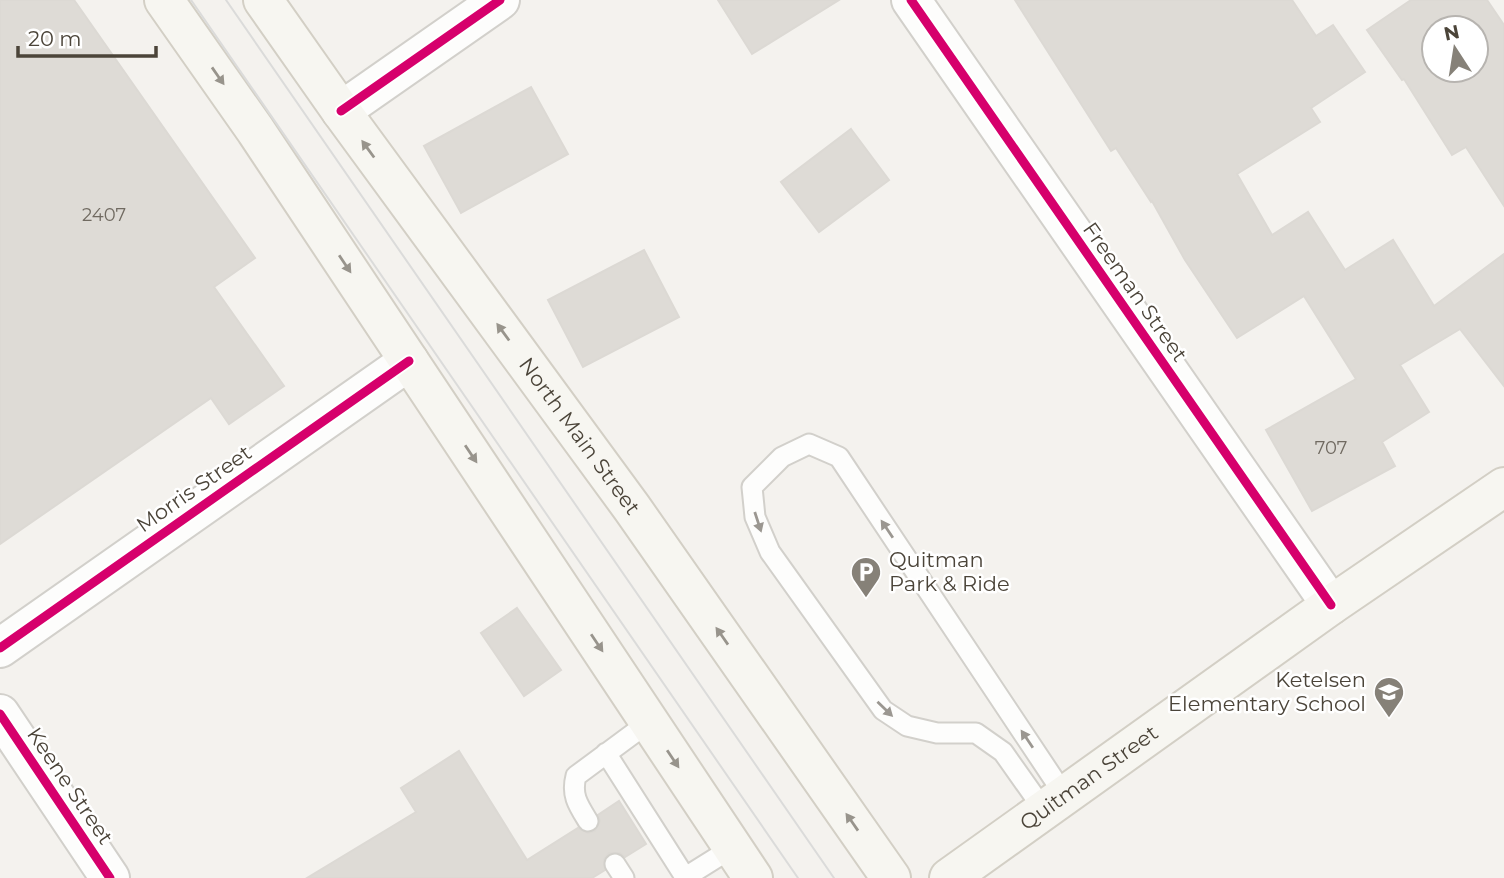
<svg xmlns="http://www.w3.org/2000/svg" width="1504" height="878" font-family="Montserrat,sans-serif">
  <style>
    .building { fill: #dedbd6; stroke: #dcd9d4; stroke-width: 2; fill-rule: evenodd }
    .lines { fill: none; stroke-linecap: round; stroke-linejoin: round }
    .service-casing { stroke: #d2d0cb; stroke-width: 23 }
    .minor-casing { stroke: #d2d0cb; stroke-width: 42 }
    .secondary-casing { stroke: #d3cfc5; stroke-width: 42 }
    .service { stroke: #fdfdfc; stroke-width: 19 }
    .minor { stroke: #fdfdfc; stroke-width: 38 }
    .secondary { stroke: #f7f6f1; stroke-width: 38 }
    .tram { stroke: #dbdbda; stroke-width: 2 }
    .cycleway-casing { stroke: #fff; stroke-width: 13 }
    .cycleway { stroke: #d6006c; stroke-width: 9 }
    .oneway { fill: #98948c }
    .oneway2 { fill: #9b9791 }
    .labels { text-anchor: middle; stroke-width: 5; stroke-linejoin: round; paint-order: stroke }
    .number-label { font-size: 18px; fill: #706a61 }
    .street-label { font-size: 21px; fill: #4b4439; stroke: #fff }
    .poi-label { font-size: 21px; fill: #4b4439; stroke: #fff; text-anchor: start }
  </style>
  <rect width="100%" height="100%" fill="#f4f2ee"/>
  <!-- building -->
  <path class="building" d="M 0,0 L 74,0 L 255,258 L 214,287 L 284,386 L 229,424 L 211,398 L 0,544 Z
    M 718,0 L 839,0 L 752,54 Z
    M 1015,0 L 1292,0 L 1316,36 L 1333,25 L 1365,72 L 1311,108 L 1320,122 L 1237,174 L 1272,235 L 1308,212 L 1345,270 L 1393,240 L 1434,306 L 1504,254 L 1504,386 L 1460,329 L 1400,365 L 1429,412 L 1382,442 L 1395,466 L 1312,511 L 1266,430 L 1356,379 L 1304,296 L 1237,338 L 1185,260 L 1152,201 L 1151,202 L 1116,148 L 1111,151 Z
    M 1411,0 L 1487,0 L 1504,25 L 1504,206 L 1466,147 L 1452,155 L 1404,79 L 1402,80 L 1367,30 ZM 1434,28 L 1476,28 L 1476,70 L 1434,70 Z
    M 531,87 L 568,154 L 461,213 L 424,146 Z
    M 851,129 L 889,180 L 819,232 L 781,182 Z
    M 644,250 L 679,317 L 583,367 L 548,300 Z
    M 517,608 L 561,670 L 524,696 L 481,633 Z
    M 459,751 L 527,860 L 578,828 L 588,833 L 595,831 L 600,821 L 598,815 L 619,801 L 646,844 L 625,857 L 620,853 L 609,853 L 604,859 L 605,870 L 592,878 L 307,878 L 416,812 L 401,788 Z"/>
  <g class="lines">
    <!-- service casing -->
    <g class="service-casing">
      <path id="service" d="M 606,753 L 685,877
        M 1044,810 L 1003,752 L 976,733 L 937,733 L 907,726 L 883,710 L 770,552 L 755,517 L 752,487 L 782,457 L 809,444 L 839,457 L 1065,796
        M 588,821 C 578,805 571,795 576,776 L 649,722
        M 615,864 L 624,878
        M 684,878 L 732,848"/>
    </g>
    <!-- minor casing -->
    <g class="minor-casing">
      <path id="minor" d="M 911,0 L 1331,605
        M 341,111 L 500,0
        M 0,648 L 409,361
        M 0,714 L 110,878"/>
    </g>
    <!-- secondary casing -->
    <g class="secondary-casing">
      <g id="secondary">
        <path d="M 164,0 L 256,131 L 753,878"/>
        <path id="s1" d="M 263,0 L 341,111 L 632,508 L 891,878"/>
        <path id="s2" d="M 949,878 L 1331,605 L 1504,487"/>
      </g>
    </g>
    <!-- service -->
    <use href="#service" class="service"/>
    <!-- minor -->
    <use href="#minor" class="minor"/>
    <!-- secondary -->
    <use href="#secondary" class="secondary"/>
    <!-- tram -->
    <path class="tram" d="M 191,0 L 798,878
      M 226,0 L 834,878"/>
    <!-- cycleway casing -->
    <g class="cycleway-casing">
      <path id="cycleway" d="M 911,0 L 1331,605
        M 341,111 L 500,0
        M 0,648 L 409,361
        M 0,714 L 110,878"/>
    </g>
    <!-- cycleway -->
    <use href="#cycleway" class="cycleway"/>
  </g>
  <!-- one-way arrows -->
  <defs><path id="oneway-solid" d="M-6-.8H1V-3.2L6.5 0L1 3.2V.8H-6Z" transform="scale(1.75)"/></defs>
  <g class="oneway">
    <use href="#oneway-solid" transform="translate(218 76) rotate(55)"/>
    <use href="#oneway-solid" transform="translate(368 149) rotate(-126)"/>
    <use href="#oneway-solid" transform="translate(345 264) rotate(56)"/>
    <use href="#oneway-solid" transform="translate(503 332) rotate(-126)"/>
    <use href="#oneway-solid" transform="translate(471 454) rotate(56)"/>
    <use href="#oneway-solid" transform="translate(722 636) rotate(-125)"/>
    <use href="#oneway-solid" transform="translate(597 643) rotate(56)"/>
    <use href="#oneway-solid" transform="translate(673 759) rotate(56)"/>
    <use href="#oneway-solid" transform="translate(852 822) rotate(-125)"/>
  </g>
  <g class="oneway2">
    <use href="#oneway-solid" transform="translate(758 522) rotate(72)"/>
    <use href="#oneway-solid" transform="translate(887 529) rotate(-124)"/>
    <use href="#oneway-solid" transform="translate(885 709) rotate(44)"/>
    <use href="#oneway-solid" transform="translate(1027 739) rotate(-124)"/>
  </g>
  <!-- icons -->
  <defs>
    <g id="parking-pin" transform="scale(1.575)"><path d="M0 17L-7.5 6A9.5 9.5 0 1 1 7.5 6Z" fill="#868178" stroke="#fff"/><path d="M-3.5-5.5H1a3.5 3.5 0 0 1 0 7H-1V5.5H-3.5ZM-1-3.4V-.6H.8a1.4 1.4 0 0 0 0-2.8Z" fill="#fff"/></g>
    <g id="school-pin" transform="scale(1.575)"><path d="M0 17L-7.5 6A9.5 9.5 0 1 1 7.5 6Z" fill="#868178" stroke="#fff"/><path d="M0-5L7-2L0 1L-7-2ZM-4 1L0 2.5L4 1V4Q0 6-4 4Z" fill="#fff"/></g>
  </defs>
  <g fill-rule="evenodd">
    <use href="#parking-pin" x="866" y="572"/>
    <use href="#school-pin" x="1389" y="692"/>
  </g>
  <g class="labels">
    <!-- number labels -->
    <g class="number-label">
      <text x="104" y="221">2407</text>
      <text x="1331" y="454">707</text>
    </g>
    <!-- street labels -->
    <g class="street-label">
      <text transform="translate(1135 292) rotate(55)" y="7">Freeman Street</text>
      <text dy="7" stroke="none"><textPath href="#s1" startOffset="539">North Main Street</textPath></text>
      <text transform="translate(194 489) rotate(-35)" y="7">Morris Street</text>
      <text dy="7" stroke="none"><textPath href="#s2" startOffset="172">Quitman Street</textPath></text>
      <text transform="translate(70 786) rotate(56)" y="7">Keene Street</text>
    </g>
    <!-- poi labels -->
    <g class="poi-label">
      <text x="889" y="567">Quitman<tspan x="889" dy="24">Park &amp; Ride</tspan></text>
      <text x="1366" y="687" text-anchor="end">Ketelsen<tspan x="1366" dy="24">Elementary School</tspan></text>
    </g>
  </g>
  <!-- north arrow -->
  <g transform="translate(1455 49) rotate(348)"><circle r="33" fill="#ffffff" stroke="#b7b4b0" stroke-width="2"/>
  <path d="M0-5L12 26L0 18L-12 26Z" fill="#868178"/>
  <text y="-10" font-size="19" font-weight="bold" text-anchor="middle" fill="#4b4439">N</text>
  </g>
  <!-- scale -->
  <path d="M18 46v10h138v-10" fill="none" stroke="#4b4439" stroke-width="3.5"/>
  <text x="28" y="46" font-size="21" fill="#4b4439" stroke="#ffffff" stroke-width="5" paint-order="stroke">20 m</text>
</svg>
